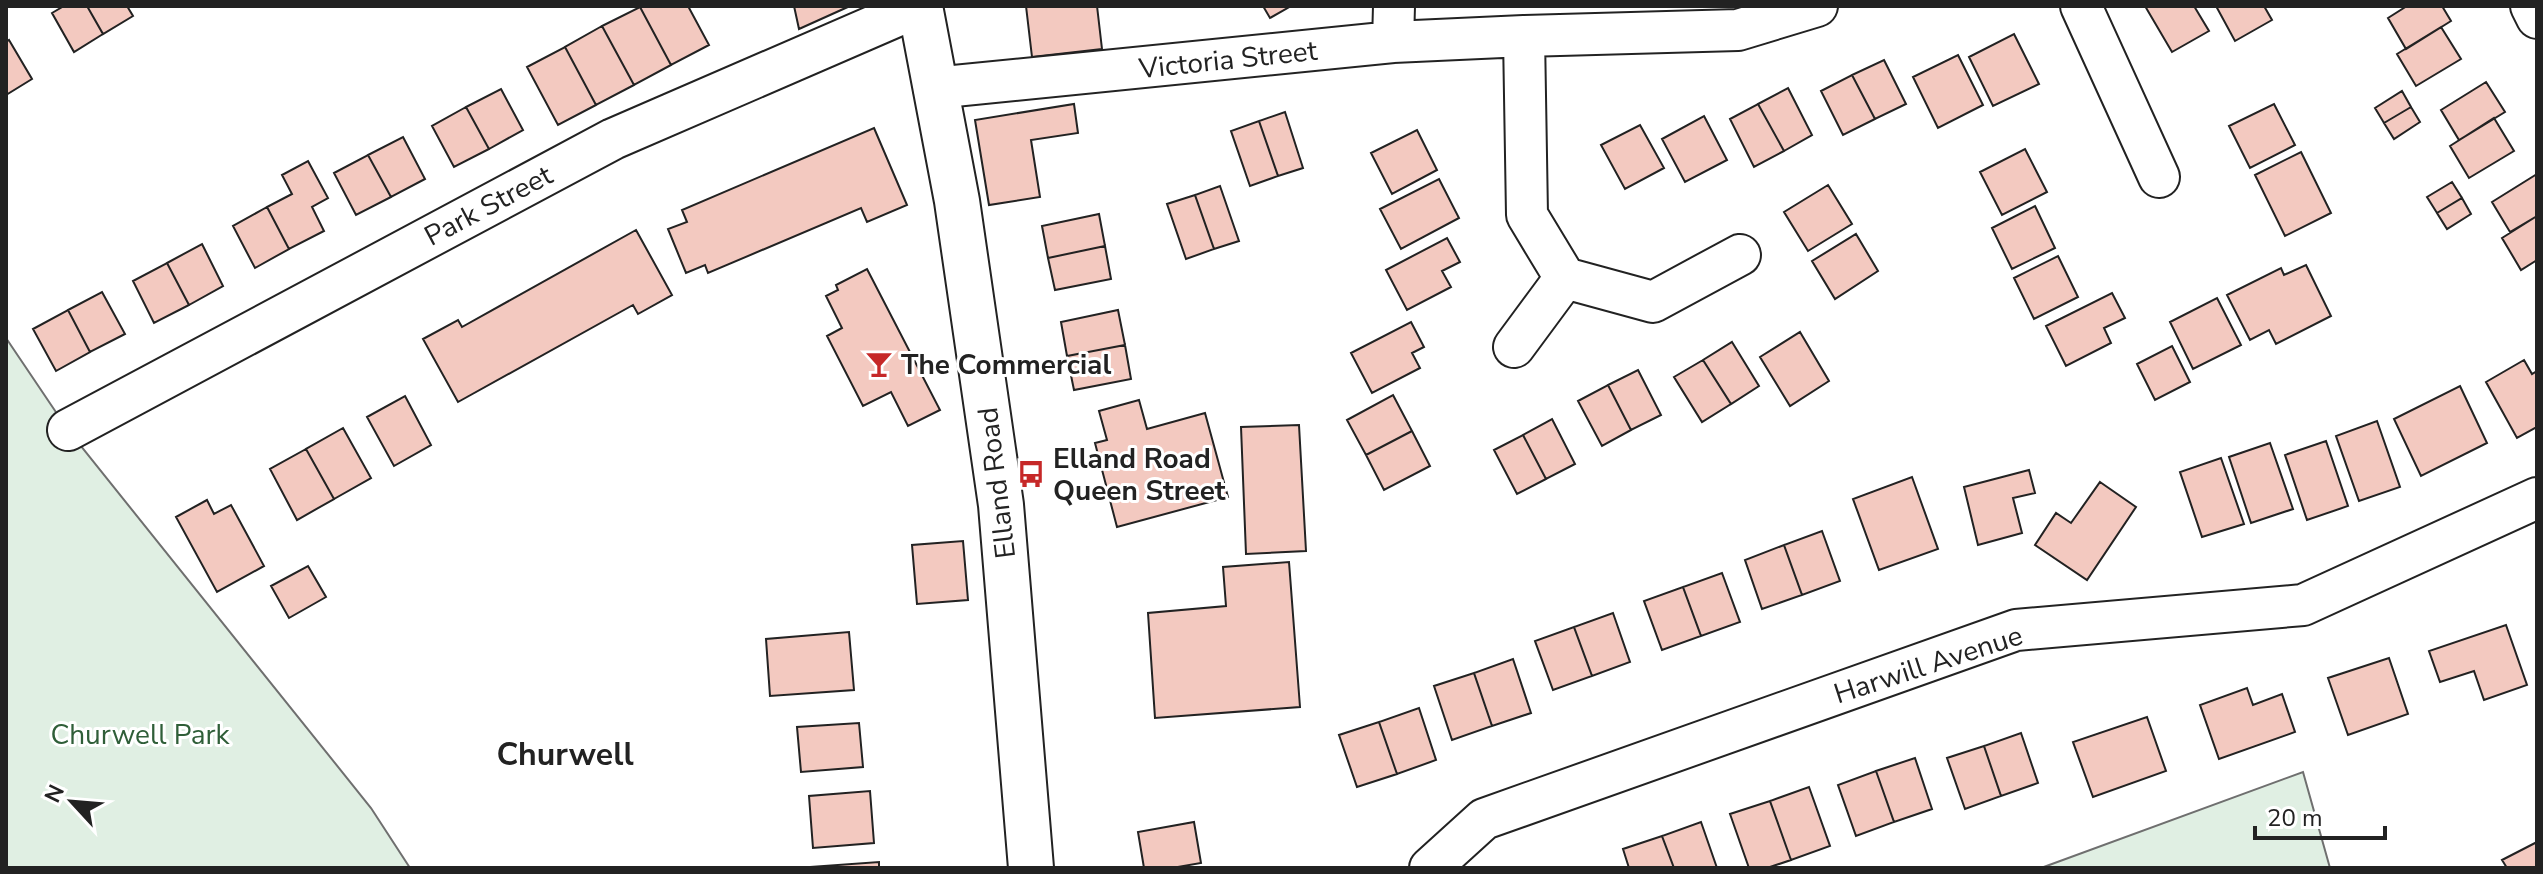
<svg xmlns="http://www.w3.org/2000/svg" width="2543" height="874" font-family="'Nunito Sans',sans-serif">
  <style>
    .green { fill: #e0efe3; stroke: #6f6f6f; stroke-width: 2 }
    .building { fill: #f3c9c0; stroke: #222; stroke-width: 2 }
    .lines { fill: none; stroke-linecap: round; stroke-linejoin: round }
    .street-casing { stroke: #222; stroke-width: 44 }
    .primary-casing { stroke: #222; stroke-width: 48 }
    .street { stroke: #fff; stroke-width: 40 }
    .primary { stroke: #fff; stroke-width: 44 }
    .labels { text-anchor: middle; stroke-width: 6; stroke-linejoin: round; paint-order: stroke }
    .street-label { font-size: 28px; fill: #222; stroke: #fff }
    .poi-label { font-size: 28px; font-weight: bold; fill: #222; stroke: #fff; text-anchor: start }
    .park-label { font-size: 28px; fill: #2f5e38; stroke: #fff }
    .quarter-label { font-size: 32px; font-weight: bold; fill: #222; stroke: #fff }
  </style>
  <rect width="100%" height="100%" fill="#fff"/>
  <!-- green -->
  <path class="green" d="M 6,338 L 68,430 L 371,808 L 410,868 L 6,868 Z
    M 2303,772 L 2330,868 L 2041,868 Z"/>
  <!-- building -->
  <path class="building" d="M 64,6 L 87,6 L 103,34 L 74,52 L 52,13 Z
    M 87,6 L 127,6 L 133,16 L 103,34 Z
    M 688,6 L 709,45 L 671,65 L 640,7 Z
    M 794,6 L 850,6 L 799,29 Z
    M 1026,6 L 1097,6 L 1102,49 L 1032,57 Z
    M 1263,6 L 1291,6 L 1270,18 Z
    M 2145,6 L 2194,6 L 2209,31 L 2172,52 Z
    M 2216,6 L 2264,6 L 2272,20 L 2235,41 Z
    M 2407,6 L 2442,6 L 2451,21 L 2406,49 L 2388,18 Z
    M 640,7 L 671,65 L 634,85 L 602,26 Z
    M 602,26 L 634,85 L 596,105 L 565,47 Z
    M 2441,27 L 2461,59 L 2416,86 L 2397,54 Z
    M 2014,34 L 2039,84 L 1993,106 L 1969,57 Z
    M 9,40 L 32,79 L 6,95 L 6,42 Z
    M 565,47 L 596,105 L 558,125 L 527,67 Z
    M 1958,55 L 1983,105 L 1938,128 L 1913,77 Z
    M 1884,60 L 1906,104 L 1875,119 L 1852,75 Z
    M 1852,75 L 1875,119 L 1843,135 L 1821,91 Z
    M 2486,82 L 2505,112 L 2459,140 L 2441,110 Z
    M 1788,88 L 1812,135 L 1784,151 L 1758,104 Z
    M 501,89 L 523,130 L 489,149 L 466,107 Z
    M 2402,91 L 2411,107 L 2384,123 L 2375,108 Z
    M 1074,104 L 1078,133 L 1031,140 L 1040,197 L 989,205 L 975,120 Z
    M 1758,104 L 1784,151 L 1754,167 L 1730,119 Z
    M 2274,104 L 2295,145 L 2250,168 L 2229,126 Z
    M 466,107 L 489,149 L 454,167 L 432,126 Z
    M 2411,107 L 2420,122 L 2394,139 L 2384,123 Z
    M 1285,112 L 1303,168 L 1278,176 L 1259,121 Z
    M 1704,116 L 1727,160 L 1685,182 L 1662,139 Z
    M 2494,118 L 2514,151 L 2469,178 L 2450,146 Z
    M 1259,121 L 1278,176 L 1250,186 L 1231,131 Z
    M 1640,125 L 1664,168 L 1625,189 L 1601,145 Z
    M 874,128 L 907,205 L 867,222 L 861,208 L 708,273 L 705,265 L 686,273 L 668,229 L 687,222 L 682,210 Z
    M 1417,130 L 1437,170 L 1392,194 L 1371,153 Z
    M 403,137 L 425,179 L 391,197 L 368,155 Z
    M 2025,149 L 2047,192 L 2002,215 L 1980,172 Z
    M 2301,152 L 2331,213 L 2285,236 L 2255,175 Z
    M 368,155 L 391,197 L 356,215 L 334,173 Z
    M 308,161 L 328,198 L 312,207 L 324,231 L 289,249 L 267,207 L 292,194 L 282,175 Z
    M 2537,174 L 2537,216 L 2510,232 L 2492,202 Z
    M 1439,179 L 1459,218 L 1401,249 L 1380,209 Z
    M 2452,182 L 2462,198 L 2437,213 L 2427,197 Z
    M 1828,185 L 1852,224 L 1808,251 L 1784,212 Z
    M 1220,186 L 1239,241 L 1214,249 L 1195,195 Z
    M 1195,195 L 1214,249 L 1186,259 L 1167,204 Z
    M 2462,198 L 2471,214 L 2447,229 L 2437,213 Z
    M 2035,206 L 2055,248 L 2012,269 L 1992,228 Z
    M 267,207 L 289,249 L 255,268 L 233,226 Z
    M 1099,214 L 1105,246 L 1048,258 L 1042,226 Z
    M 2537,216 L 2537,260 L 2521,270 L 2502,238 Z
    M 636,230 L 672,295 L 638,314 L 633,305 L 458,402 L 423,339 L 458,320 L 462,327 Z
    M 1856,234 L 1878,271 L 1835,299 L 1812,261 Z
    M 1447,238 L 1460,262 L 1442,271 L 1451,287 L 1407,310 L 1386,270 Z
    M 202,244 L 223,286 L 189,305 L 167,263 Z
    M 1105,246 L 1111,279 L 1055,290 L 1048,258 Z
    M 2058,256 L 2078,297 L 2034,319 L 2014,278 Z
    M 167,263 L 189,305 L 154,323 L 133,281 Z
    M 2306,265 L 2331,316 L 2276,344 L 2269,330 L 2250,340 L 2227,295 L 2281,268 L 2284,275 Z
    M 867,269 L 940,410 L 908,426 L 891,392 L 863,406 L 827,336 L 842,328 L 826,296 L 838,290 L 836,285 Z
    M 102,292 L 125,334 L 90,352 L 68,310 Z
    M 2112,293 L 2125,318 L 2104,328 L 2111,343 L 2066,366 L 2046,326 Z
    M 2217,298 L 2241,345 L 2193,369 L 2170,322 Z
    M 68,310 L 90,352 L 56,371 L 33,329 Z
    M 1118,310 L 1125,345 L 1067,356 L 1061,322 Z
    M 1411,322 L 1424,347 L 1412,353 L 1420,368 L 1372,393 L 1351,353 Z
    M 1800,332 L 1829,381 L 1790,406 L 1760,357 Z
    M 1732,342 L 1759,386 L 1731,404 L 1703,360 Z
    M 1125,345 L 1131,379 L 1074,390 L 1067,356 Z
    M 2172,346 L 2190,382 L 2155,400 L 2137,364 Z
    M 1703,360 L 1731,404 L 1702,422 L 1674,377 Z
    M 2524,360 L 2532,374 L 2537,371 L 2537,427 L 2517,438 L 2486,382 Z
    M 1638,370 L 1661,415 L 1631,430 L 1608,385 Z
    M 1608,385 L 1631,430 L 1602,446 L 1578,401 Z
    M 2460,386 L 2487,443 L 2421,476 L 2394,419 Z
    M 1393,395 L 1412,431 L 1366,455 L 1347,420 Z
    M 405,396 L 431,445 L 394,466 L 367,417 Z
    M 1139,400 L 1147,429 L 1205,413 L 1228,497 L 1117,527 L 1095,443 L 1107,440 L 1099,411 Z
    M 1552,419 L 1575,464 L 1546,479 L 1523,435 Z
    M 2377,421 L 2400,487 L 2359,501 L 2336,436 Z
    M 1299,425 L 1306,551 L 1246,554 L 1241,427 Z
    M 343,428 L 371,478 L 334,499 L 306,449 Z
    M 1412,431 L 1430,466 L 1384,490 L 1366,455 Z
    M 1523,435 L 1546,479 L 1517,494 L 1494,450 Z
    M 2326,441 L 2348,506 L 2307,520 L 2285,455 Z
    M 2270,443 L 2293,509 L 2251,523 L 2229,457 Z
    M 306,449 L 334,499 L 297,520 L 270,469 Z
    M 2221,458 L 2244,524 L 2202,537 L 2180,472 Z
    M 2029,470 L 2035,493 L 2013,498 L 2022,533 L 1978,545 L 1964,487 Z
    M 1912,477 L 1938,549 L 1879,570 L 1853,499 Z
    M 2100,482 L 2136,507 L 2087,580 L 2035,545 L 2056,513 L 2071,523 Z
    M 207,500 L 214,514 L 231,505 L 264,566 L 217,592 L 176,517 Z
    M 1822,531 L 1840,581 L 1802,595 L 1784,545 Z
    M 963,541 L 968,600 L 917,604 L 912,545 Z
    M 1784,545 L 1802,595 L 1762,609 L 1745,560 Z
    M 1289,562 L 1300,707 L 1155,718 L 1148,613 L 1226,606 L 1223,567 Z
    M 308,566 L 326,597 L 289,618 L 271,586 Z
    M 1722,573 L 1740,622 L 1701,636 L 1683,587 Z
    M 1683,587 L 1701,636 L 1662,650 L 1644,601 Z
    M 1613,613 L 1630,662 L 1592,676 L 1574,627 Z
    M 2506,625 L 2527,685 L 2484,700 L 2474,671 L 2440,682 L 2429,651 Z
    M 1574,627 L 1592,676 L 1553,690 L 1535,641 Z
    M 849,632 L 854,690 L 770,696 L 766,639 Z
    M 2389,658 L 2408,714 L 2348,735 L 2328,678 Z
    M 1513,659 L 1531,713 L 1492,726 L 1474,673 Z
    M 1474,673 L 1492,726 L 1452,740 L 1434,686 Z
    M 2247,688 L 2253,705 L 2282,694 L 2295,732 L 2219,759 L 2200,705 Z
    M 1419,708 L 1436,760 L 1397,774 L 1379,722 Z
    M 2147,717 L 2166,771 L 2093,797 L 2073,742 Z
    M 1379,722 L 1397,774 L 1357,787 L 1339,735 Z
    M 859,723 L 863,767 L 801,772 L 797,727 Z
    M 2021,733 L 2038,783 L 2001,796 L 1984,746 Z
    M 1984,746 L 2001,796 L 1965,809 L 1947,758 Z
    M 1915,758 L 1932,809 L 1894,822 L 1876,771 Z
    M 1876,771 L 1894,822 L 1856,836 L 1838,785 Z
    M 1809,787 L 1830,846 L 1791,860 L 1770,801 Z
    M 870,791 L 874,843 L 813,848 L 809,796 Z
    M 1770,801 L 1791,860 L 1767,868 L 1749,868 L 1730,814 Z
    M 1194,822 L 1201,863 L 1172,868 L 1144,868 L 1138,832 Z
    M 1701,822 L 1717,868 L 1674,868 L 1662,836 Z
    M 1662,836 L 1674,868 L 1629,868 L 1623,849 Z
    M 2537,842 L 2537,868 L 2507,868 L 2502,860 Z
    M 879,862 L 879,868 L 810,867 Z"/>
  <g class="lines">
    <!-- street casing -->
    <g class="street-casing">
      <path id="street" d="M 2081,6 L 2159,177
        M 2531,6 L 2537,18
        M 1393,42 L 1394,6
        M 934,88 L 1393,42 L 1524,36
        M 1740,255 L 1653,302 L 1565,278 L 1527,215 L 1524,36 L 1738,30 L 1817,6
        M 1514,347 L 1565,278
        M 68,430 L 613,139 L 920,6
        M 1430,868 L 1484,819 L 2016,630 L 2303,605 L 2537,498"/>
    </g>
    <!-- primary casing -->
    <g class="primary-casing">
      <path id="primary" d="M 920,6 L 957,201 L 1001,505 L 1031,868"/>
    </g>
    <!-- street -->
    <use href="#street" class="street"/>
    <!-- primary -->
    <use href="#primary" class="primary"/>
  </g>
  <!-- icons -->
  <defs>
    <g id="bar-bare" transform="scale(2.16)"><path d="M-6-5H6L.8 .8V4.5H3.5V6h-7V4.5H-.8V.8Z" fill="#c62828" stroke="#fff" stroke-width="2.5" paint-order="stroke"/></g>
    <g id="bus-bare" transform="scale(2.16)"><path d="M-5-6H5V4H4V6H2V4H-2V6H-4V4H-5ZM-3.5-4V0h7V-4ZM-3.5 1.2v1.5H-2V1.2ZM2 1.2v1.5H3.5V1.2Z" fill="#c62828" stroke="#fff" stroke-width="2.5" paint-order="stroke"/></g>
  </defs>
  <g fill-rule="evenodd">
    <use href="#bar-bare" x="879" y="364"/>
    <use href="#bus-bare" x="1031" y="474"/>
  </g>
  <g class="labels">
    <!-- street labels -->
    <g class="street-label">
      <text transform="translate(1228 59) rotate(-6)" y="10">Victoria Street</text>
      <text transform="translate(488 205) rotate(-28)" y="10">Park Street</text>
      <text transform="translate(996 483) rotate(-97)" y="10">Elland Road</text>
      <text transform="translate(1928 664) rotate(-18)" y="10">Harwill Avenue</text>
    </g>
    <!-- poi labels -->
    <g class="poi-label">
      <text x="901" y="374">The Commercial</text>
      <text x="1053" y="468">Elland Road<tspan x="1053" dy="32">Queen Street</tspan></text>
    </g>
    <!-- park labels -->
    <g class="park-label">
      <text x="140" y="744">Churwell Park</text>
    </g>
    <!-- quarter labels -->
    <g class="quarter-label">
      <text x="565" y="765">Churwell</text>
    </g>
  </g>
  <!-- border -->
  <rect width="2543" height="874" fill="none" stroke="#222222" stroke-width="16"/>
  <!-- north arrow -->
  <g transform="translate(72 802) rotate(296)" stroke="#ffffff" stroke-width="6" paint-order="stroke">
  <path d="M0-6L14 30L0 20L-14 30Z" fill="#222222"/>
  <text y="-12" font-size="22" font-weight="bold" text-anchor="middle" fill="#222222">N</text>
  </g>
  <!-- scale -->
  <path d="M2255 826v12h130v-12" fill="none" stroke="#222222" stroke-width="4"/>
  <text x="2267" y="826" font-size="24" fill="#222222" stroke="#ffffff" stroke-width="6" paint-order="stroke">20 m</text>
</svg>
